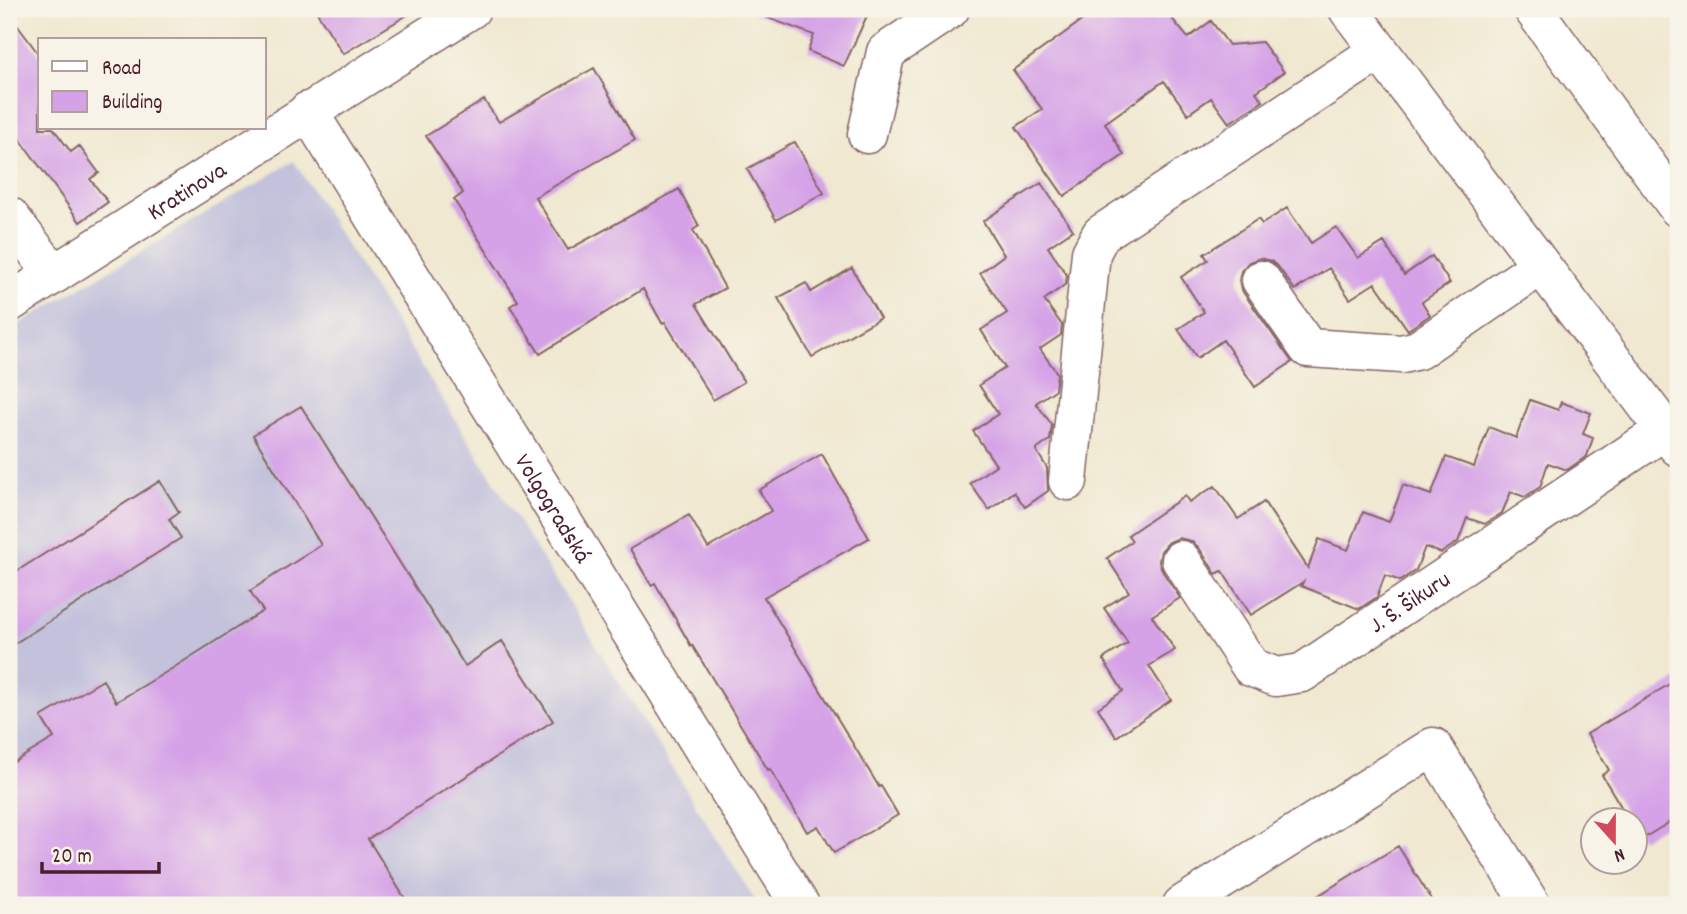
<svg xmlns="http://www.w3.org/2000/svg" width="1687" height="914" font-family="Dekko,sans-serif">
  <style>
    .industrial { fill: #c3c1db }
    .building { fill: #d5a2e7 }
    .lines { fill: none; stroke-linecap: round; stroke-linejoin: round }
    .street-casing { stroke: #846565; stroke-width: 41 }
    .street { stroke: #fff; stroke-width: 38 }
    .labels { text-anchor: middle; stroke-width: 5; stroke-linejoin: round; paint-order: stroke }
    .street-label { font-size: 24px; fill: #4a1f2b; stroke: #f7f3e8 }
  </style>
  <rect width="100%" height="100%" fill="#f7f3e8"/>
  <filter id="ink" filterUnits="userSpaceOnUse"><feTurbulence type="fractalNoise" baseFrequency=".0143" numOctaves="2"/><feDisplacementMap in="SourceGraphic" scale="14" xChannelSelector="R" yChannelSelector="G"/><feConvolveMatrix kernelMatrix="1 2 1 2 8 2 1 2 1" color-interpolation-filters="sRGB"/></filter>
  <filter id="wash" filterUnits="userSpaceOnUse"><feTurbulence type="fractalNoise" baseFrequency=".00686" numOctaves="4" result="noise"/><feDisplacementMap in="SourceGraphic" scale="28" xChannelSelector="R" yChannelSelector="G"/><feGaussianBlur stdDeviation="1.57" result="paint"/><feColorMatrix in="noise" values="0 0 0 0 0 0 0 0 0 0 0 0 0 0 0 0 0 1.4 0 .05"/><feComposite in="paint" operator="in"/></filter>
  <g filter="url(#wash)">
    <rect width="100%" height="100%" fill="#f0e8d0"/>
    <!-- industrial -->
    <path class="industrial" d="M 294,161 L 758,905 L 9,905 L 9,330 Z"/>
    <g id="blocks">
      <!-- building -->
      <path class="building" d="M 315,9 L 417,9 L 343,54 Z
        M 753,9 L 870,9 L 844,66 L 808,51 L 814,35 L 752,12 Z
        M 1098,9 L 1164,9 L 1188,38 L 1211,21 L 1229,45 L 1262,42 L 1284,72 L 1256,92 L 1263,101 L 1229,123 L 1211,98 L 1188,114 L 1164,81 L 1105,123 L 1124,155 L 1064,196 L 1016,127 L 1042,109 L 1013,70 Z
        M 9,14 L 40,56 L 40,128 L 53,128 L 71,152 L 79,146 L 99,173 L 90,179 L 108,202 L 80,222 L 9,124 Z
        M 594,68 L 635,140 L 535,197 L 568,250 L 679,189 L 699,226 L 693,230 L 725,288 L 696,304 L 744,382 L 713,400 L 665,322 L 662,323 L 643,289 L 540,354 L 510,306 L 518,301 L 454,200 L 463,193 L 426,136 L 484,100 L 499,122 Z
        M 795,142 L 824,193 L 776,220 L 747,169 Z
        M 1041,183 L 1073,230 L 1048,247 L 1067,275 L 1066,284 L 1044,300 L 1062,325 L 1061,335 L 1040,349 L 1057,373 L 1055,390 L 1036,403 L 1052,425 L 1050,440 L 1036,450 L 1047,468 L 1048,491 L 1025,507 L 1014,492 L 989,510 L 970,483 L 996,465 L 973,431 L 998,414 L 979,385 L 1005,368 L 981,330 L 1007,313 L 980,273 L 1004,255 L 983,221 Z
        M 1287,208 L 1311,243 L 1336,227 L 1358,258 L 1384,242 L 1404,275 L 1432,256 L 1450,283 L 1422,302 L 1430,315 L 1408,330 L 1375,283 L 1350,299 L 1329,268 L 1295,290 L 1279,268 L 1271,261 L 1260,258 L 1249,262 L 1241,271 L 1239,281 L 1243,292 L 1292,362 L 1255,387 L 1223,340 L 1197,358 L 1178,329 L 1204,312 L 1181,277 L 1208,260 L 1204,254 L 1229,238 L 1258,219 L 1262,224 Z
        M 852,268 L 880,318 L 812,357 L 778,298 L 806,283 L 811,292 Z
        M 1530,400 L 1558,410 L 1561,402 L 1591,413 L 1583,434 L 1593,438 L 1587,456 L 1567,470 L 1548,463 L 1540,487 L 1525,497 L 1511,492 L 1502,513 L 1485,524 L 1467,518 L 1458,542 L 1441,553 L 1425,547 L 1416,570 L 1400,581 L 1385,575 L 1377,597 L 1359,609 L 1301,586 L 1303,582 L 1251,615 L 1222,571 L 1216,574 L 1199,548 L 1191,541 L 1179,538 L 1169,542 L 1161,551 L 1159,562 L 1163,572 L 1180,598 L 1152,616 L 1175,650 L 1149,666 L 1171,700 L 1116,737 L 1098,708 L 1123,691 L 1103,659 L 1128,643 L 1104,608 L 1129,592 L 1107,558 L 1132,541 L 1128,535 L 1185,496 L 1189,502 L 1215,486 L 1238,519 L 1264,502 L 1308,568 L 1319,539 L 1348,550 L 1363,512 L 1389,522 L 1403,485 L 1431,495 L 1446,457 L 1474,467 L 1489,427 L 1516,438 Z
        M 301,406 L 465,666 L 502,641 L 553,721 L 368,839 L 409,905 L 9,905 L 9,765 L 54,738 L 41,717 L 103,680 L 116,702 L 173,668 L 263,611 L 250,591 L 321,545 L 253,435 Z
        M 822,454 L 869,538 L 764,597 L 879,787 L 881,786 L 898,815 L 834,853 L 818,826 L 807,832 L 770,769 L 768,770 L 692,645 L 691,646 L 655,583 L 651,585 L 630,549 L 689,515 L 708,548 L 771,511 L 759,490 Z
        M 160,481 L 179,512 L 169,519 L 181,538 L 9,647 L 9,576 Z
        M 1678,679 L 1678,817 L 1642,839 L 1634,828 L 1634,820 L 1629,820 L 1602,775 L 1609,770 L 1587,734 Z
        M 1398,846 L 1435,905 L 1303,905 Z"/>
    </g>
  </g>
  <g filter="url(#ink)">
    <use href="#blocks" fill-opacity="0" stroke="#846565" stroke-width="2"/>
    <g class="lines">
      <!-- street casing -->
      <g class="street-casing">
        <g id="street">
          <path d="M 1348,9 L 1678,447"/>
          <path d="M 1533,9 L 1678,208"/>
          <path id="s1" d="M 308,111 L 800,905"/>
          <path d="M 867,134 L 886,52 L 950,9"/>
          <path d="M 9,216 L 54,274"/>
          <path d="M 1261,280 L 1308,348 L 1402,354 L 1418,350 L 1540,266"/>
          <path id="s2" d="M 9,303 L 471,9"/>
          <path d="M 1068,481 L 1091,253 L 1101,234 L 1379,51"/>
          <path id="s3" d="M 1181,560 L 1251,667 L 1276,677 L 1302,673 L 1665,430"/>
          <path d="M 1182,905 L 1433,747 L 1531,905"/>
        </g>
      </g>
      <!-- street -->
      <use href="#street" class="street"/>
    </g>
  </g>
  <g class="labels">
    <!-- street labels -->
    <g class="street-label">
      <text dy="8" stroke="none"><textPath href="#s2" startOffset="210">Kratinova</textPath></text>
      <text dy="8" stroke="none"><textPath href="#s1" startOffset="467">Volgogradská</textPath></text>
      <text dy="8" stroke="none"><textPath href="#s3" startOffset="310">J. Š. Šikuru</textPath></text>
    </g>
  </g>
  <!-- margin -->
  <rect width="1687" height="914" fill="none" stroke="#f7f3e8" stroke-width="35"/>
  <!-- legend -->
  <rect x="38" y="38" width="228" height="91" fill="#f7f3e8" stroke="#b29e9c" stroke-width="2"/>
  <rect x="52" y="61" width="35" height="10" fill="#ffffff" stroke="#b29e9c" stroke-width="2"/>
  <text x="102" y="74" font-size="21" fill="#4a1f2b">Road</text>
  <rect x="52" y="91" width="35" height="21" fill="#d5a2e7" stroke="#b29e9c" stroke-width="2"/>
  <text x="102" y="108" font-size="21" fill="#4a1f2b">Building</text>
  <!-- north arrow -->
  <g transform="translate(1614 841) rotate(159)"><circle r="33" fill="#f7f3e8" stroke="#b29e9c" stroke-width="2"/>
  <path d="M0-5L12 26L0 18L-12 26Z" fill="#d1495b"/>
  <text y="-10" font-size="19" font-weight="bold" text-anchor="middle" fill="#4a1f2b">N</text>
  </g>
  <!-- scale -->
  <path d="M42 862v10h117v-10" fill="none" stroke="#4a1f2b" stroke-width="3.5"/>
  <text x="52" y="862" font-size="21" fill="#4a1f2b" stroke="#f7f3e8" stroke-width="5" paint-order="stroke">20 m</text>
</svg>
